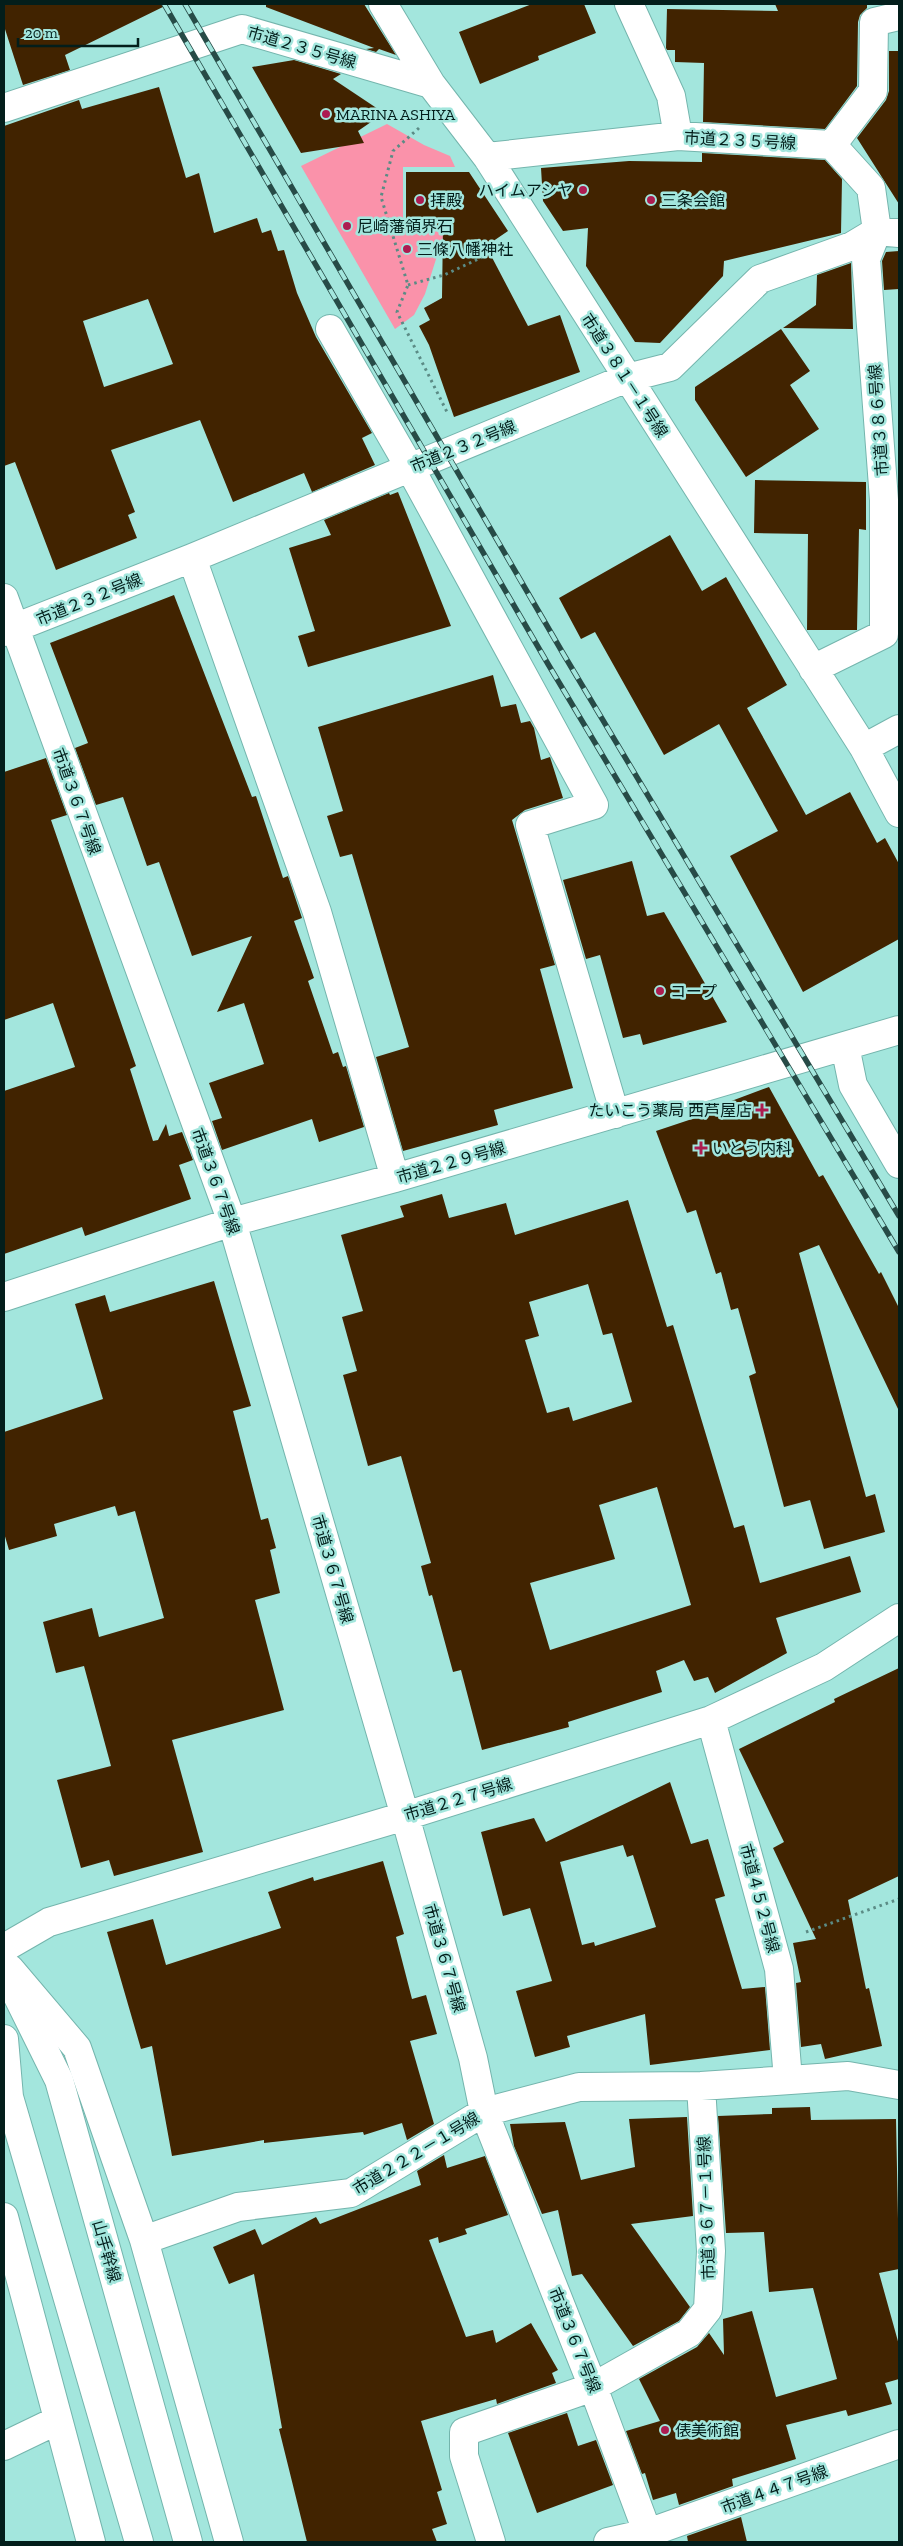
<svg xmlns="http://www.w3.org/2000/svg" width="903" height="2546" font-family="'Zilla Slab','Noto Sans JP',serif">
  <style>
    .green { fill: #fa92aa }
    .building { fill: #412300; fill-rule: evenodd }
    .lines { fill: none; stroke-linecap: round; stroke-linejoin: round }
    .minor-casing { stroke: #74b5ad; stroke-width: 30 }
    .tertiary-casing { stroke: #74b5ad; stroke-width: 30 }
    .path { stroke: #5b8b85; stroke-width: 3; stroke-dasharray: 2.5 4; stroke-linecap: butt }
    .minor { stroke: #fff; stroke-width: 28 }
    .tertiary { stroke: #fff; stroke-width: 28 }
    .rail-casing { stroke: #274b47; stroke-width: 5.5 }
    .rail { stroke: #a3e6dd; stroke-width: 4; stroke-dasharray: 11; stroke-linecap: butt }
    .poi-dot { fill: #ad1c51; stroke: #a3e6dd; stroke-width: 2 }
    .labels { text-anchor: middle; stroke-width: 5; stroke-linejoin: round; paint-order: stroke }
    .street-label { font-size: 16px; fill: #031e1b; stroke: #a3e6dd }
    .poi-label { font-size: 16px; fill: #031e1b; stroke: #a3e6dd; text-anchor: start }
  </style>
  <rect width="100%" height="100%" fill="#a3e6dd"/>
  <!-- green -->
  <path class="green" d="M 387,124 L 424,145 L 450,156 L 455,167 L 403,167 L 403,229 L 436,230 L 439,218 L 449,218 L 425,294 L 414,315 L 395,329 L 301,166 Z"/>
  <!-- building -->
  <path class="building" d="M 4,4 L 169,4 L 65,55 L 70,70 L 23,85 L 4,26 Z
    M 266,4 L 364,4 L 396,55 L 379,49 L 376,52 L 366,49 L 374,48 L 266,7 Z
    M 532,4 L 584,4 L 596,33 L 538,56 L 539,60 L 480,84 L 459,32 Z
    M 775,4 L 867,4 L 867,8 L 860,15 L 858,22 L 857,86 L 825,129 L 703,122 L 704,63 L 675,62 L 675,50 L 667,50 L 666,48 L 667,9 L 778,11 Z
    M 889,51 L 899,51 L 899,204 L 857,138 L 886,100 L 889,91 Z
    M 294,60 L 341,74 L 333,79 L 384,113 L 358,131 L 364,143 L 301,153 L 252,67 Z
    M 159,87 L 186,178 L 199,173 L 214,233 L 257,218 L 262,233 L 271,230 L 278,251 L 284,250 L 297,293 L 316,337 L 372,433 L 362,438 L 375,465 L 312,492 L 304,473 L 233,502 L 200,420 L 111,450 L 135,512 L 128,515 L 137,538 L 56,570 L 15,462 L 4,466 L 4,126 L 79,100 L 82,109 ZM 148,299 L 173,364 L 104,387 L 83,321 Z
    M 702,153 L 825,160 L 842,179 L 841,233 L 724,261 L 723,276 L 660,343 L 635,342 L 586,266 L 588,228 L 563,231 L 543,201 L 541,168 L 629,161 L 702,162 Z
    M 406,172 L 469,172 L 508,231 L 486,246 L 528,326 L 560,315 L 580,372 L 454,417 L 429,345 L 419,326 L 430,320 L 424,308 L 442,298 L 443,227 L 406,227 Z
    M 899,251 L 899,289 L 884,290 L 882,261 L 886,252 Z
    M 851,263 L 853,329 L 783,328 L 816,305 L 817,275 Z
    M 781,329 L 810,371 L 790,385 L 819,429 L 746,477 L 695,400 L 695,387 Z
    M 755,480 L 866,482 L 866,530 L 859,529 L 857,630 L 807,630 L 808,534 L 754,533 Z
    M 398,492 L 451,626 L 308,667 L 298,636 L 315,631 L 289,548 L 331,535 L 324,520 L 389,493 L 390,495 Z
    M 670,535 L 702,591 L 726,577 L 787,685 L 747,708 L 806,815 L 850,792 L 877,843 L 885,838 L 899,864 L 899,939 L 803,992 L 730,856 L 778,831 L 719,724 L 664,755 L 595,632 L 581,639 L 559,598 Z
    M 174,595 L 252,797 L 256,796 L 283,878 L 288,876 L 302,918 L 294,921 L 314,978 L 308,981 L 333,1054 L 338,1052 L 343,1067 L 346,1066 L 364,1127 L 319,1142 L 312,1119 L 222,1150 L 212,1121 L 222,1118 L 209,1083 L 264,1064 L 244,1003 L 217,1012 L 252,936 L 192,956 L 159,862 L 147,866 L 123,797 L 96,805 L 75,748 L 88,743 L 50,643 Z
    M 493,675 L 501,707 L 516,704 L 521,723 L 530,721 L 534,728 L 541,760 L 550,757 L 563,798 L 525,810 L 512,820 L 555,965 L 540,969 L 573,1088 L 494,1110 L 498,1125 L 403,1151 L 376,1057 L 409,1047 L 352,854 L 340,857 L 327,816 L 343,811 L 318,727 Z
    M 46,758 L 67,815 L 51,820 L 136,1066 L 130,1069 L 153,1141 L 158,1140 L 166,1124 L 169,1136 L 182,1132 L 193,1160 L 179,1165 L 191,1199 L 85,1236 L 82,1227 L 4,1254 L 4,1091 L 75,1067 L 53,1003 L 4,1020 L 4,772 Z
    M 632,861 L 647,916 L 664,912 L 727,1022 L 643,1045 L 640,1034 L 623,1038 L 600,955 L 586,959 L 563,880 Z
    M 769,1087 L 819,1177 L 823,1175 L 879,1274 L 881,1272 L 899,1308 L 899,1411 L 819,1245 L 799,1253 L 866,1497 L 875,1494 L 885,1532 L 824,1549 L 810,1500 L 784,1507 L 749,1376 L 756,1373 L 738,1308 L 731,1310 L 721,1272 L 716,1274 L 696,1210 L 687,1213 L 656,1131 L 728,1107 L 726,1103 Z
    M 442,1194 L 449,1218 L 506,1203 L 515,1235 L 628,1200 L 667,1327 L 673,1325 L 734,1528 L 744,1525 L 760,1583 L 850,1556 L 861,1592 L 776,1618 L 787,1653 L 715,1693 L 708,1677 L 694,1681 L 684,1660 L 656,1671 L 662,1692 L 568,1722 L 569,1727 L 482,1750 L 461,1670 L 453,1672 L 432,1595 L 429,1596 L 421,1566 L 431,1563 L 401,1456 L 368,1466 L 343,1375 L 357,1371 L 342,1317 L 363,1311 L 341,1235 L 404,1217 L 400,1206 ZM 588,1284 L 603,1335 L 612,1333 L 632,1402 L 573,1421 L 569,1407 L 547,1413 L 525,1340 L 539,1336 L 529,1302 ZM 657,1487 L 691,1605 L 550,1650 L 530,1583 L 615,1559 L 599,1505 Z
    M 214,1281 L 251,1406 L 233,1411 L 261,1520 L 268,1518 L 276,1548 L 270,1550 L 280,1593 L 255,1600 L 284,1710 L 172,1740 L 203,1852 L 114,1876 L 109,1860 L 81,1868 L 57,1780 L 111,1766 L 84,1666 L 56,1673 L 43,1622 L 92,1608 L 99,1637 L 164,1618 L 135,1511 L 118,1516 L 115,1506 L 54,1524 L 57,1536 L 9,1550 L 4,1533 L 4,1432 L 103,1399 L 75,1304 L 105,1295 L 110,1312 Z
    M 899,1668 L 899,1876 L 848,1900 L 866,1989 L 869,1988 L 882,2046 L 825,2059 L 821,2044 L 801,2047 L 796,1983 L 801,1982 L 793,1943 L 816,1939 L 773,1848 L 784,1842 L 739,1749 L 835,1702 L 834,1699 Z
    M 670,1782 L 691,1844 L 708,1839 L 725,1896 L 715,1899 L 742,1989 L 765,1987 L 770,2050 L 650,2065 L 645,2014 L 567,2036 L 570,2047 L 535,2057 L 516,1991 L 552,1981 L 530,1908 L 503,1916 L 481,1832 L 534,1818 L 546,1842 ZM 623,1845 L 627,1857 L 633,1855 L 656,1927 L 595,1946 L 594,1942 L 582,1945 L 560,1862 Z
    M 383,1861 L 404,1934 L 396,1937 L 412,1999 L 426,1995 L 437,2034 L 410,2041 L 434,2124 L 407,2140 L 402,2123 L 364,2135 L 363,2132 L 264,2143 L 264,2140 L 172,2156 L 152,2046 L 141,2049 L 107,1932 L 153,1919 L 166,1965 L 281,1928 L 268,1892 L 313,1877 L 314,1881 Z
    M 810,2107 L 811,2120 L 896,2119 L 899,2269 L 879,2273 L 899,2345 L 899,2379 L 885,2383 L 892,2404 L 848,2416 L 846,2410 L 786,2425 L 796,2459 L 732,2479 L 733,2486 L 679,2505 L 676,2493 L 653,2500 L 645,2473 L 642,2474 L 626,2431 L 660,2421 L 639,2379 L 697,2347 L 709,2333 L 724,2355 L 723,2319 L 752,2311 L 776,2397 L 837,2379 L 813,2288 L 769,2292 L 764,2232 L 726,2233 L 718,2116 L 772,2114 L 772,2108 Z
    M 687,2117 L 693,2216 L 631,2224 L 690,2307 L 679,2321 L 633,2346 L 582,2274 L 572,2276 L 558,2210 L 542,2214 L 514,2146 L 510,2124 L 565,2122 L 581,2180 L 635,2167 L 629,2119 Z
    M 444,2155 L 447,2168 L 485,2156 L 508,2215 L 465,2229 L 467,2234 L 439,2243 L 438,2237 L 429,2240 L 466,2337 L 493,2330 L 496,2343 L 531,2323 L 558,2370 L 552,2373 L 556,2383 L 497,2404 L 496,2399 L 421,2421 L 442,2490 L 437,2492 L 447,2524 L 432,2529 L 437,2542 L 307,2542 L 279,2429 L 282,2428 L 254,2274 L 229,2284 L 213,2247 L 255,2229 L 262,2245 L 316,2217 L 320,2224 L 421,2185 L 417,2171 Z
    M 567,2413 L 578,2446 L 596,2440 L 613,2485 L 537,2513 L 508,2433 Z
    M 741,2517 L 747,2542 L 688,2542 L 687,2536 Z"/>
  <g class="lines">
    <!-- minor casing -->
    <g class="minor-casing">
      <path id="minor" d="M 383,4 L 431,84 L 487,157 L 864,748 L 899,813
        M 629,4 L 671,96 L 678,136
        M 4,108 L 242,29 L 431,84
        M 487,157 L 678,136 L 832,145 L 873,91 L 874,22 L 899,16
        M 330,329 L 410,468 L 594,805 L 530,825 L 615,1114
        M 192,558 L 317,912 L 395,1178
        M 4,598 L 232,1222 L 405,1816 L 473,2058 L 484,2112 L 593,2387 L 651,2542
        M 4,632 L 192,558 L 627,378 L 670,367 L 760,279 L 852,246 L 877,231 L 899,233
        M 813,669 L 884,634 L 884,500 L 866,259 L 877,231 L 871,188 L 832,145
        M 864,748 L 899,729
        M 845,1046 L 853,1085 L 899,1164
        M 4,1297 L 232,1222 L 395,1178 L 899,1030
        M 711,1720 L 779,1969 L 788,2080
        M 4,1948 L 49,1922 L 405,1816 L 711,1720 L 824,1667 L 899,1618
        M 10,1969 L 77,2048 L 144,2240 L 229,2542
        M 4,2217 L 91,2542
        M 144,2240 L 238,2207 L 351,2193 L 484,2112 L 579,2087 L 701,2086 L 848,2076 L 899,2085
        M 4,2446 L 58,2420
        M 491,2542 L 464,2456 L 464,2432 L 593,2387 L 689,2333 L 708,2309 L 711,2251 L 701,2086
        M 608,2542 L 648,2533 L 899,2444"/>
    </g>
    <!-- tertiary casing -->
    <g class="tertiary-casing">
      <path id="tertiary" d="M 4,1969 L 59,2080 L 188,2542
        M 4,2039 L 9,2097 L 139,2542"/>
    </g>
    <!-- path -->
    <path class="path" d="M 419,128 L 393,151 L 381,197 L 408,285 L 397,312 L 448,414
      M 408,285 L 444,275 L 504,247
      M 806,1932 L 899,1899"/>
    <!-- minor -->
    <use href="#minor" class="minor"/>
    <!-- tertiary -->
    <use href="#tertiary" class="tertiary"/>
    <!-- rail casing -->
    <g class="rail-casing">
      <path id="rail" d="M 164,4 L 548,664 L 899,1252
        M 185,4 L 564,655 L 899,1216"/>
    </g>
    <!-- rail -->
    <use href="#rail" class="rail"/>
  </g>
  <!-- markers -->
  <g class="poi-dot">
    <circle cx="326" cy="114" r="5"/>
    <circle cx="583" cy="190" r="5"/>
    <circle cx="420" cy="200" r="5"/>
    <circle cx="651" cy="200" r="5"/>
    <circle cx="347" cy="226" r="5"/>
    <circle cx="407" cy="249" r="5"/>
    <circle cx="660" cy="991" r="5"/>
    <path d="M759.5 1102.5h5v5h5v5h-5v5h-5v-5h-5v-5h5z"/>
    <path d="M698.5 1140.5h5v5h5v5h-5v5h-5v-5h-5v-5h5z"/>
    <circle cx="665" cy="2430" r="5"/>
  </g>
  <g class="labels">
    <!-- street labels -->
    <g class="street-label">
      <text transform="translate(302 47) rotate(16)" y="6">市道２３５号線</text>
      <text transform="translate(740 140) rotate(3)" y="6">市道２３５号線</text>
      <text transform="translate(625 375) rotate(57)" y="6">市道３８１－１号線</text>
      <text transform="translate(878 420) rotate(-94)" y="6">市道３８６号線</text>
      <text transform="translate(463 446) rotate(-22)" y="6">市道２３２号線</text>
      <text transform="translate(89 599) rotate(-22)" y="6">市道２３２号線</text>
      <text transform="translate(77 801) rotate(70)" y="6">市道３６７号線</text>
      <text transform="translate(451 1162) rotate(-16)" y="6">市道２２９号線</text>
      <text transform="translate(216 1181) rotate(70)" y="6">市道３６７号線</text>
      <text transform="translate(333 1569) rotate(74)" y="6">市道３６７号線</text>
      <text transform="translate(458 1799) rotate(-17)" y="6">市道２２７号線</text>
      <text transform="translate(760 1898) rotate(75)" y="6">市道４５２号線</text>
      <text transform="translate(445 1958) rotate(74)" y="6">市道３６７号線</text>
      <text transform="translate(416 2153) rotate(-31)" y="6">市道２２２－１号線</text>
      <text transform="translate(706 2208) rotate(-92)" y="6">市道３６７－１号線</text>
      <text transform="translate(107 2251) rotate(74)" y="6">山手幹線</text>
      <text transform="translate(575 2340) rotate(68)" y="6">市道３６７号線</text>
      <text transform="translate(774 2489) rotate(-20)" y="6">市道４４７号線</text>
    </g>
    <!-- poi labels -->
    <g class="poi-label">
      <text x="336" y="120">MARINA ASHIYA</text>
      <text x="573" y="196" text-anchor="end">ハイムアシヤ</text>
      <text x="430" y="206">拝殿</text>
      <text x="661" y="206">三条会館</text>
      <text x="357" y="232">尼崎藩領界石</text>
      <text x="417" y="255">三條八幡神社</text>
      <text x="670" y="997">コープ</text>
      <text x="752" y="1116" text-anchor="end">たいこう薬局 西芦屋店</text>
      <text x="712" y="1154">いとう内科</text>
      <text x="675" y="2436">俵美術館</text>
    </g>
  </g>
  <!-- border -->
  <rect width="903" height="2546" fill="none" stroke="#031e1b" stroke-width="10"/>
  <!-- scale -->
  <path d="M18 38v8h120v-8" fill="none" stroke="#031e1b" stroke-width="2.5"/>
  <text x="25" y="38" font-size="15" fill="#031e1b" stroke="#a3e6dd" stroke-width="4" paint-order="stroke">20 m</text>
</svg>
